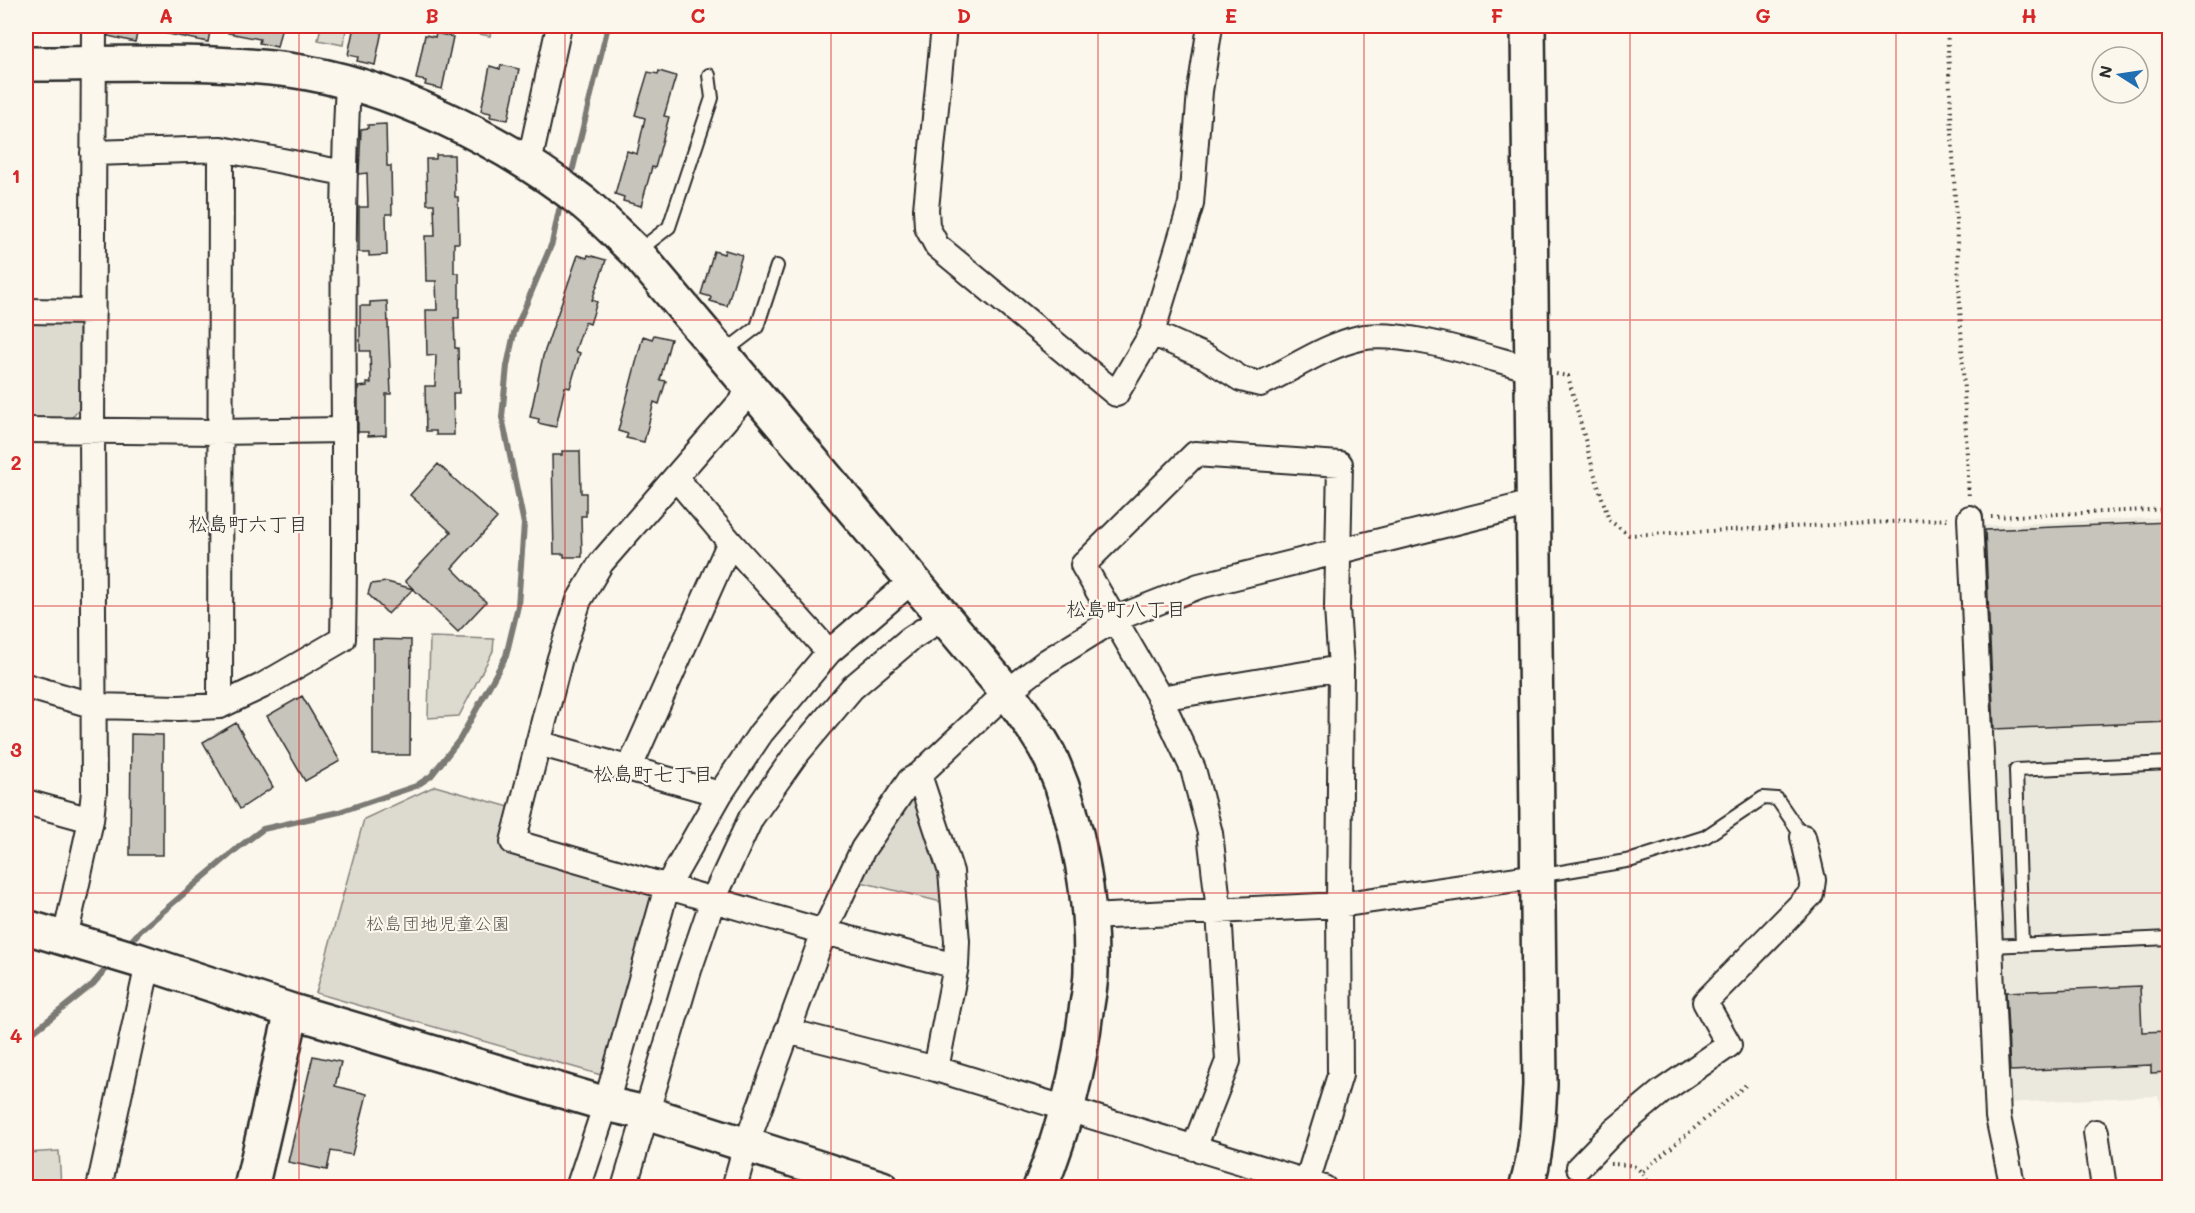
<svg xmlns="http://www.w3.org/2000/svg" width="2195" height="1213" font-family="Mali,'Klee One',sans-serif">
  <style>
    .built { fill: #ebe8de }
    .green { fill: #dddad0; stroke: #84827e; stroke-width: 1.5 }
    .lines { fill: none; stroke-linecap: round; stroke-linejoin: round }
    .stream { stroke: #7b7a75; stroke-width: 6 }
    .building { fill: #c7c4bc; stroke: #2b2b2b; stroke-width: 1.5 }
    .lane-casing { stroke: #2b2b2b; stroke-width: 16 }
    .street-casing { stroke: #2b2b2b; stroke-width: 28 }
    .secondary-casing { stroke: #2b2b2b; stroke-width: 38 }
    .path { stroke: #2b2b2b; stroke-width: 4; stroke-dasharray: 1.5 4.5; stroke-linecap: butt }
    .lane { stroke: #fbf7ec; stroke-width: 12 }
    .street { stroke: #fbf7ec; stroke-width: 24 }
    .secondary { stroke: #fbf7ec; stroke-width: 33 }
    .grid { fill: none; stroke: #d62828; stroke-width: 1.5; stroke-opacity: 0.55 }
    .labels { text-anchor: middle; stroke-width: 4.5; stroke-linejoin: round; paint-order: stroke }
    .park-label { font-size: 18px; fill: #585754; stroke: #fbf7ec }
    .neighbourhood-label { font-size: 20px; fill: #2b2b2b; stroke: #fbf7ec }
    .neatline { fill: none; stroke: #d62828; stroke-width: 2 }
    .grid-label { font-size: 20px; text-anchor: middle; font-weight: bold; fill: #d62828 }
  </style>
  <rect width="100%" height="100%" fill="#fbf7ec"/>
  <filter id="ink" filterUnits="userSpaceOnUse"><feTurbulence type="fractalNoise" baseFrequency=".0167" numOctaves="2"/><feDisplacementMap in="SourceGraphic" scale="12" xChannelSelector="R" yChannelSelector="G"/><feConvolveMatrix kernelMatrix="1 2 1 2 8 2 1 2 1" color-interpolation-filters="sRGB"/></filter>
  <g filter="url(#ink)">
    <!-- built -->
    <path class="built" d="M 2169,517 L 2169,1126 L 2158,1096 L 2005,1103 L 1977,526 Z"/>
    <!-- green -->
    <path class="green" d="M 321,26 L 347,26 L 343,45 L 318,40 Z
      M 440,26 L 492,26 L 490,36 Z
      M 26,321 L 79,321 L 81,406 L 69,421 L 26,422 Z
      M 430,637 L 494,639 L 493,651 L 459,716 L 428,718 Z
      M 435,786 L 513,808 L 503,848 L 658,893 L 608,1077 L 316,993 L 364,819 Z
      M 915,788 L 935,851 L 945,903 L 853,880 Z
      M 59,1151 L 61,1187 L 26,1187 L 26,1153 Z"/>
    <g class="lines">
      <!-- stream -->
      <path class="stream" d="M 572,172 L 608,26
        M 126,947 L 140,931 L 239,847 L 263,829 L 339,812 L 416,786 L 431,776 L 460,739 L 506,656 L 518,606 L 524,524 L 502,417 L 507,366 L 514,333 L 552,243 L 559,210
        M 26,1038 L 93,984 L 111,963"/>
    </g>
    <!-- building -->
    <path class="building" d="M 108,26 L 139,26 L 135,42 L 108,36 Z
      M 164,26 L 211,26 L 208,42 L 163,33 Z
      M 229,26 L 282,26 L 277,47 L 259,43 L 260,39 L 228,33 Z
      M 354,26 L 383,26 L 375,65 L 357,61 L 358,57 L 348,55 Z
      M 436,33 L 453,37 L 442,89 L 425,85 L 426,81 L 416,79 L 425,35 L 435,37 Z
      M 501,65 L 519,69 L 508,120 L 490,117 L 491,113 L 481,111 L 490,66 L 500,69 Z
      M 659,71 L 676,76 L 664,116 L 669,117 L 655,168 L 652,167 L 641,206 L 623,201 L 624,197 L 615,194 L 627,151 L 637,154 L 645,118 L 635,115 L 648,72 L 658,74 Z
      M 386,124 L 387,166 L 391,166 L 392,214 L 386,214 L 387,255 L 369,256 L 369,252 L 359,252 L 359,207 L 368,207 L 367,173 L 359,174 L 361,129 L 368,128 L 368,125 Z
      M 436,155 L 454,155 L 455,197 L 458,197 L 459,243 L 454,243 L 454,273 L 459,273 L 459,318 L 454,318 L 455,348 L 458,348 L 459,393 L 453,393 L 454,435 L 436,435 L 436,431 L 426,431 L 425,386 L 435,386 L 436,355 L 427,356 L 426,310 L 437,310 L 436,281 L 426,281 L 425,236 L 435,236 L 434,204 L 427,204 L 426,159 L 436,159 Z
      M 725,250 L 742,255 L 727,306 L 710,301 L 711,297 L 701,294 L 714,251 L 724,254 Z
      M 578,255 L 587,258 L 588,255 L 606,260 L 592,300 L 597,302 L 590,324 L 585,322 L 575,351 L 580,353 L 570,388 L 565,387 L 556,427 L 538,423 L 539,419 L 530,417 L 543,356 Z
      M 387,301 L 391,394 L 386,394 L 386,435 L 368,436 L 368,432 L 358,432 L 358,387 L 367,386 L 367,383 L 371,383 L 370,351 L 360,351 L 360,306 L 370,306 L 370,302 Z
      M 654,335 L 671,339 L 660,380 L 666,381 L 659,404 L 654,402 L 644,442 L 626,438 L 628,434 L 618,431 L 643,336 L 652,339 Z
      M 562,451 L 580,451 L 581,493 L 586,493 L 586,516 L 581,516 L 582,557 L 564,557 L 564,554 L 554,554 L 552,455 L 562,455 Z
      M 438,464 L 497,518 L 452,568 L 486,602 L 458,632 L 405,581 L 451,532 L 410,495 Z
      M 2169,522 L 2169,722 L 1994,729 L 1985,530 Z
      M 387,582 L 413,589 L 388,614 L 368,594 L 371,584 Z
      M 373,639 L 411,640 L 410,755 L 373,755 Z
      M 302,696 L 340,761 L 305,781 L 267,716 Z
      M 236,723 L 273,787 L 240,809 L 203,742 Z
      M 131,734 L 163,735 L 163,855 L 130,855 Z
      M 2140,986 L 2142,1032 L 2169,1031 L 2169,1072 L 2151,1073 L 2151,1065 L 2010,1071 L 2006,992 Z
      M 313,1056 L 341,1062 L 335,1086 L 367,1094 L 352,1155 L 331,1151 L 327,1170 L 288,1162 Z"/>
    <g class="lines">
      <!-- lane casing -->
      <g class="lane-casing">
        <path id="lane" d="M 637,252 L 669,227 L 712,98 L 709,75
          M 723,353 L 757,327 L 777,266
          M 1538,876 L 1632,860 L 1705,837 L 1763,798 L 1777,799 L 1803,837
          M 2022,945 L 2016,770 L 2170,763
          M 1991,946 L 2170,938"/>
      </g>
      <!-- street casing -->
      <g class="street-casing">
        <path id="street" d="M 944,26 L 926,209 L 927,227 L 937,246 L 1116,394 L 1152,333 L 1206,357 L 1241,379 L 1260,384 C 1293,369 1324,346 1360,338 C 1403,329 1488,358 1532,369
          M 93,153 L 221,149 L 344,173
          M 529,164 L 559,26
          M 26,311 L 93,312
          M 1152,333 L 1191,204 L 1200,91 L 1210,26
          M 752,389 L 601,563 L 579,600 L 560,658 L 513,842 L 824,932 L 956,966
          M 26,430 L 219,432 L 344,430
          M 676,478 L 730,542 L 829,652
          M 1970,518 L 1998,1117 L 2013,1188
          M 26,686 L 95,706 L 179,708 L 220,706 L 262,686 L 343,639 C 347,453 339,268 348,83
          M 1160,698 L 1341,668
          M 220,706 L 221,149
          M 538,743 L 720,794
          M 629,769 L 730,542
          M 919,775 L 951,872 L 957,941 L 956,966 L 936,1069
          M 26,802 L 91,820
          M 1089,917 L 1339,905 L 1537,876
          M 65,938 L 91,820 L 94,791 L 92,432 L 94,26
          M 787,1031 L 936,1069 L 1307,1182
          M 2096,1132 L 2104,1188
          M 1194,1148 L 1228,1061 L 1219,911 L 1210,833 L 1193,769 L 1160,698 L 1083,565 L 1195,454 L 1340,464 L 1337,608 L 1341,668 L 1339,905 L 1340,1075 L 1307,1182 L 1324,1188
          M 1579,1167 L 1613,1132 L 1661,1092 L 1729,1045 L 1705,1002 L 1811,894 L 1813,880 L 1803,837
          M 99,1188 L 148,964
          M 578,1188 L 606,1104 L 667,887 L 720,794 L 761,733 L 829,652 L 913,580
          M 624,1188 L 689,970 L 713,900 L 751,818 L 794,757 L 852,688 L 910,639 L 944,617
          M 734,1188 L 746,1145 L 824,932 L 863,849 L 910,780 L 919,775 L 1007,692 L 1046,662 L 1115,619 L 1199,586 L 1533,503"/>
      </g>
      <!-- secondary casing -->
      <g class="secondary-casing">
        <path id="secondary" d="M 26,64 C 111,64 204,59 289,70 C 388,83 505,141 584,203 C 602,218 619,236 637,253 L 1007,692 C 1023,714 1041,737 1052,761 C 1080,826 1092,900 1091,971 C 1091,984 1088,998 1086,1011 C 1079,1072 1063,1131 1040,1188
          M 26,927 L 137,960 L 292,1011 L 606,1104 L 646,1113 L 882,1188
          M 251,1188 L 292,1011
          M 1526,1188 C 1537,1154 1538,1120 1540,1085 L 1528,26"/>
      </g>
      <!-- path -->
      <path class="path" d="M 1947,26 L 1969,499
        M 1556,374 L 1568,376 L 1593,469 L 1609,520 L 1629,535 L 1951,519
        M 1991,517 L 2170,509
        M 1610,1164 C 1641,1165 1635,1165 1653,1188
        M 1643,1171 L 1747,1084"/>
      <!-- lane -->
      <use href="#lane" class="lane"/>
      <!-- street -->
      <use href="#street" class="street"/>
      <!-- secondary -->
      <use href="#secondary" class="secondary"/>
    </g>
  </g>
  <!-- grid -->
  <path class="grid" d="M 299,26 L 299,1188M 565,26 L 565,1188M 831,26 L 831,1188M 1098,26 L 1098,1188M 1364,26 L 1364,1188M 1630,26 L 1630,1188M 1896,26 L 1896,1188M 26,320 L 2170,320M 26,606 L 2170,606M 26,893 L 2170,893"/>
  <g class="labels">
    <!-- park labels -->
    <g class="park-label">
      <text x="438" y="930">松島団地児童公園</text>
    </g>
    <!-- neighbourhood labels -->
    <g class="neighbourhood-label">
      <text x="248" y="531">松島町六丁目</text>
      <text x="1126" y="616">松島町八丁目</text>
      <text x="653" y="781">松島町七丁目</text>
    </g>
  </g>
  <!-- margin -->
  <rect width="2195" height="1213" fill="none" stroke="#fbf7ec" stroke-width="66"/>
  <!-- north arrow -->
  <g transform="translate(2120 75) rotate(282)"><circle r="28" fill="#fbf7ec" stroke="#a8a59f" stroke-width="1.5"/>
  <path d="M0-4.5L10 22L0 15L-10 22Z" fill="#1f6fb2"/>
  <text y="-9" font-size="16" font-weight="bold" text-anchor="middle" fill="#2b2b2b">N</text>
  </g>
  <rect x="33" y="33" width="2129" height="1147" class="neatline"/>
  <g class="grid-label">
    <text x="166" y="23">A</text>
    <text x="432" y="23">B</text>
    <text x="698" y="23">C</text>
    <text x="964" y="23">D</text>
    <text x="1231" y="23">E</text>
    <text x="1497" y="23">F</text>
    <text x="1763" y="23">G</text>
    <text x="2029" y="23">H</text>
    <text x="16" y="183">1</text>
    <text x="16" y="470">2</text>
    <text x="16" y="757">3</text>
    <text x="16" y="1043">4</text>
  </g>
</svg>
